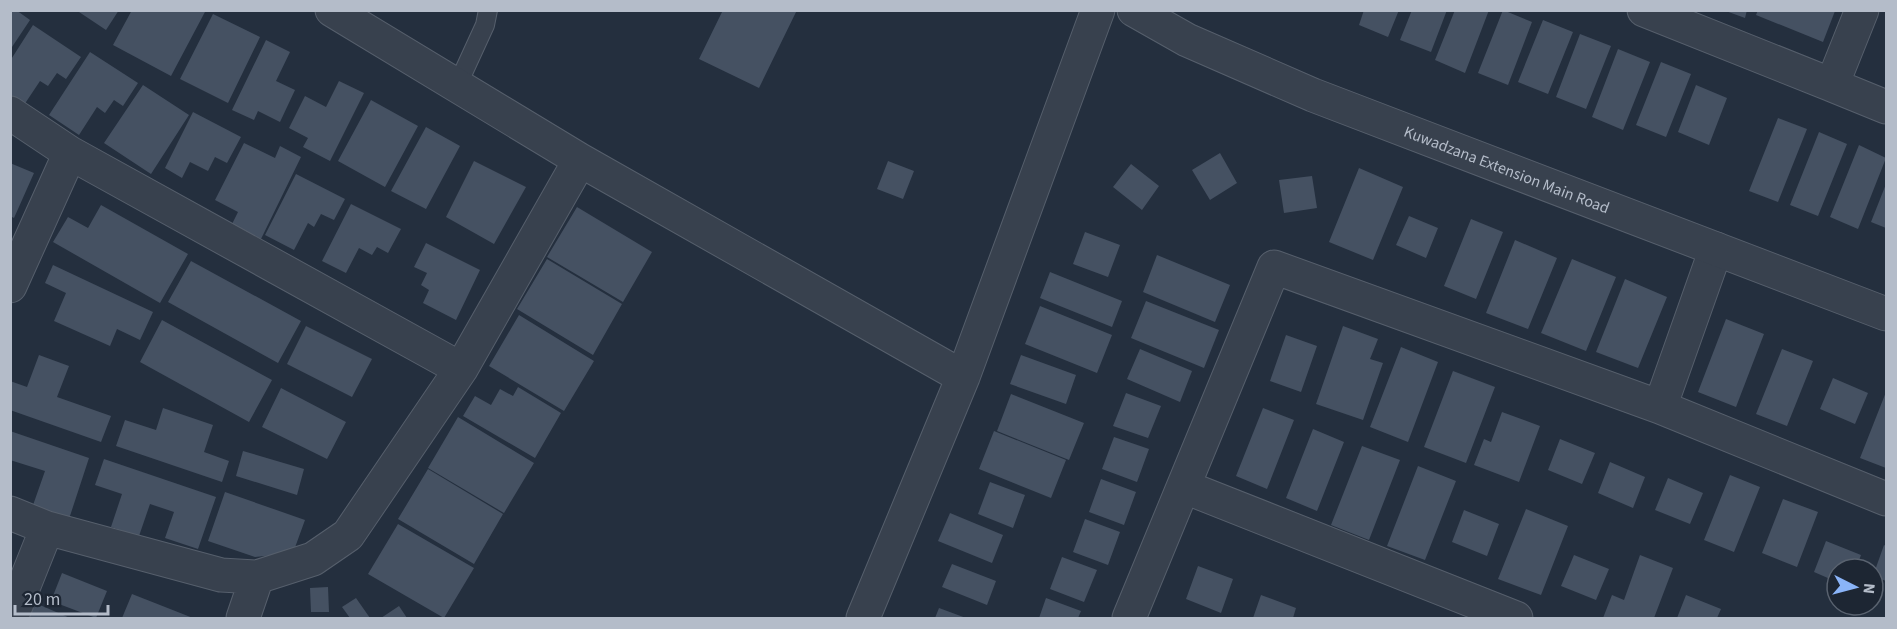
<svg xmlns="http://www.w3.org/2000/svg" width="1897" height="629" font-family="'Source Sans 3',sans-serif">
  <style>
    .building { fill: #455162 }
    .lines { fill: none; stroke-linecap: round; stroke-linejoin: round }
    .service-casing { stroke: #565f6c; stroke-width: 20 }
    .minor-casing { stroke: #565f6c; stroke-width: 35 }
    .tertiary-casing { stroke: #565f6c; stroke-width: 35 }
    .service { stroke: #38414e; stroke-width: 18 }
    .minor { stroke: #38414e; stroke-width: 33 }
    .tertiary { stroke: #38414e; stroke-width: 33 }
    .labels { text-anchor: middle; stroke-width: 6; stroke-linejoin: round; paint-order: stroke }
    .street-label { font-size: 16px; fill: #b4bcc9; stroke: #1d2633 }
  </style>
  <rect width="100%" height="100%" fill="#242f3e"/>
  <!-- building -->
  <path class="building" d="M 10,10 L 16,10 L 30,20 L 10,50 Z
    M 76,10 L 119,10 L 106,30 Z
    M 132,10 L 206,10 L 171,76 L 113,45 Z
    M 723,10 L 797,10 L 759,88 L 699,59 Z
    M 1364,10 L 1399,10 L 1388,37 L 1359,25 Z
    M 1412,10 L 1447,10 L 1431,52 L 1400,40 Z
    M 1455,10 L 1489,10 L 1465,73 L 1435,60 Z
    M 1503,10 L 1532,22 L 1508,85 L 1478,73 Z
    M 1723,10 L 1747,10 L 1745,18 Z
    M 1758,10 L 1834,10 L 1835,11 L 1823,42 L 1756,15 Z
    M 213,14 L 260,37 L 228,103 L 180,79 Z
    M 1543,20 L 1573,32 L 1548,94 L 1518,82 Z
    M 33,25 L 81,57 L 66,79 L 57,73 L 48,86 L 40,81 L 22,108 L 10,100 L 10,61 Z
    M 1580,34 L 1611,46 L 1586,109 L 1556,97 Z
    M 266,40 L 290,52 L 276,81 L 295,90 L 280,122 L 258,111 L 254,120 L 232,110 Z
    M 1618,49 L 1650,62 L 1623,130 L 1592,117 Z
    M 90,52 L 138,83 L 123,106 L 114,100 L 105,113 L 97,107 L 79,135 L 49,115 Z
    M 1661,62 L 1691,74 L 1666,137 L 1636,125 Z
    M 339,81 L 364,93 L 330,161 L 303,147 L 308,138 L 289,128 L 305,96 L 326,107 Z
    M 143,85 L 189,115 L 151,174 L 104,143 Z
    M 1696,85 L 1727,98 L 1709,145 L 1678,132 Z
    M 371,100 L 418,126 L 385,187 L 338,161 Z
    M 193,112 L 241,137 L 227,163 L 215,157 L 208,171 L 190,162 L 182,178 L 165,168 Z
    M 1778,118 L 1807,129 L 1778,202 L 1749,191 Z
    M 426,127 L 460,146 L 426,209 L 391,191 Z
    M 1819,132 L 1847,144 L 1818,216 L 1790,205 Z
    M 244,143 L 275,158 L 280,146 L 301,157 L 261,239 L 232,224 L 238,212 L 215,200 Z
    M 1859,145 L 1886,158 L 1858,229 L 1830,217 Z
    M 1220,153 L 1237,183 L 1210,200 L 1192,170 Z
    M 474,161 L 526,187 L 494,244 L 446,217 Z
    M 888,161 L 914,171 L 903,199 L 877,189 Z
    M 10,163 L 34,173 L 14,218 L 10,216 Z
    M 1131,164 L 1159,186 L 1142,210 L 1113,187 Z
    M 1359,168 L 1403,187 L 1373,260 L 1329,242 Z
    M 296,174 L 345,199 L 334,220 L 321,214 L 314,227 L 308,223 L 294,250 L 265,235 Z
    M 1312,176 L 1317,208 L 1284,213 L 1279,180 Z
    M 1886,184 L 1886,228 L 1871,222 Z
    M 351,204 L 401,229 L 388,253 L 377,247 L 372,255 L 359,248 L 346,273 L 322,261 Z
    M 101,205 L 188,254 L 160,303 L 53,242 L 68,217 L 88,228 Z
    M 577,207 L 652,252 L 623,302 L 547,257 Z
    M 1409,216 L 1438,228 L 1426,258 L 1396,245 Z
    M 1471,219 L 1503,232 L 1476,299 L 1444,286 Z
    M 1085,232 L 1120,245 L 1108,277 L 1073,264 Z
    M 1515,240 L 1557,258 L 1528,329 L 1486,313 Z
    M 426,243 L 480,270 L 456,320 L 423,303 L 429,290 L 421,285 L 427,273 L 414,267 Z
    M 1157,255 L 1230,285 L 1215,322 L 1143,292 Z
    M 547,259 L 622,304 L 593,355 L 517,309 Z
    M 1572,259 L 1616,277 L 1586,351 L 1541,333 Z
    M 191,261 L 301,321 L 278,363 L 168,302 Z
    M 53,265 L 153,312 L 140,340 L 117,329 L 110,346 L 54,321 L 66,293 L 45,283 Z
    M 1050,272 L 1122,301 L 1112,327 L 1040,298 Z
    M 1625,279 L 1667,297 L 1638,368 L 1596,352 Z
    M 1146,301 L 1219,330 L 1204,368 L 1131,338 Z
    M 1040,306 L 1112,335 L 1097,373 L 1025,344 Z
    M 519,315 L 594,361 L 564,411 L 489,366 Z
    M 1726,319 L 1764,334 L 1736,407 L 1698,392 Z
    M 162,320 L 272,380 L 249,422 L 140,362 Z
    M 306,326 L 372,359 L 352,397 L 287,364 Z
    M 1343,326 L 1378,339 L 1370,359 L 1383,363 L 1363,420 L 1316,404 Z
    M 1286,335 L 1317,346 L 1301,392 L 1270,381 Z
    M 1401,347 L 1438,362 L 1408,442 L 1370,427 Z
    M 1140,349 L 1192,371 L 1180,402 L 1127,379 Z
    M 1782,349 L 1813,361 L 1787,426 L 1756,414 Z
    M 39,355 L 69,366 L 57,397 L 111,416 L 101,442 L 10,410 L 10,381 L 27,387 Z
    M 1021,355 L 1076,375 L 1066,404 L 1010,384 Z
    M 1453,371 L 1495,387 L 1466,463 L 1424,447 Z
    M 1833,378 L 1868,393 L 1855,424 L 1820,409 Z
    M 518,387 L 561,413 L 535,458 L 463,416 L 475,396 L 491,405 L 500,389 L 513,396 Z
    M 281,388 L 346,422 L 327,459 L 262,427 Z
    M 1886,392 L 1886,468 L 1860,458 Z
    M 1126,393 L 1161,406 L 1148,438 L 1113,426 Z
    M 1011,394 L 1084,423 L 1069,460 L 997,431 Z
    M 163,408 L 213,425 L 204,452 L 229,461 L 222,482 L 116,446 L 125,420 L 156,430 Z
    M 1263,408 L 1294,420 L 1267,489 L 1236,476 Z
    M 1502,412 L 1540,426 L 1519,482 L 1474,465 L 1484,439 L 1491,442 Z
    M 458,417 L 534,463 L 504,513 L 428,468 Z
    M 1313,429 L 1344,442 L 1317,511 L 1286,498 Z
    M 10,431 L 89,458 L 69,519 L 32,508 L 45,471 L 10,460 Z
    M 994,431 L 1066,460 L 1051,498 L 979,469 Z
    M 1114,437 L 1149,449 L 1137,482 L 1102,469 Z
    M 1560,439 L 1595,453 L 1582,484 L 1548,470 Z
    M 1362,446 L 1400,460 L 1369,540 L 1331,525 Z
    M 243,451 L 304,469 L 297,495 L 236,476 Z
    M 104,459 L 216,497 L 198,549 L 165,538 L 174,512 L 150,504 L 139,536 L 111,527 L 122,494 L 95,485 Z
    M 1610,462 L 1645,477 L 1633,508 L 1598,493 Z
    M 1418,466 L 1456,481 L 1425,560 L 1387,546 Z
    M 428,469 L 503,514 L 474,564 L 398,519 Z
    M 1730,475 L 1760,487 L 1734,552 L 1704,540 Z
    M 1668,478 L 1703,493 L 1690,524 L 1655,510 Z
    M 1101,479 L 1136,492 L 1124,525 L 1089,512 Z
    M 990,482 L 1025,495 L 1013,528 L 978,514 Z
    M 225,492 L 305,520 L 293,553 L 255,557 L 208,541 Z
    M 1783,499 L 1818,512 L 1797,567 L 1762,553 Z
    M 1526,509 L 1568,526 L 1541,595 L 1498,579 Z
    M 1464,510 L 1499,524 L 1487,556 L 1452,542 Z
    M 950,513 L 1003,535 L 992,563 L 938,541 Z
    M 1085,519 L 1120,532 L 1108,565 L 1073,552 Z
    M 398,524 L 474,568 L 444,618 L 368,574 Z
    M 1826,541 L 1861,555 L 1856,569 L 1837,569 L 1837,582 L 1814,572 Z
    M 1884,545 L 1886,546 L 1886,581 L 1873,576 Z
    M 1574,555 L 1609,569 L 1596,600 L 1561,586 Z
    M 1640,555 L 1673,568 L 1654,618 L 1603,618 L 1612,595 L 1624,600 Z
    M 1062,557 L 1097,570 L 1084,602 L 1050,589 Z
    M 952,564 L 996,581 L 987,605 L 942,587 Z
    M 1198,566 L 1233,579 L 1221,613 L 1186,599 Z
    M 62,573 L 107,591 L 96,618 L 51,601 Z
    M 328,587 L 329,612 L 311,612 L 310,588 Z
    M 132,594 L 193,618 L 122,618 Z
    M 1261,595 L 1296,608 L 1293,618 L 1253,618 Z
    M 1686,595 L 1721,609 L 1717,618 L 1677,618 Z
    M 356,598 L 370,618 L 350,618 L 342,607 Z
    M 1046,598 L 1081,611 L 1078,618 L 1039,618 Z
    M 33,602 L 70,618 L 25,618 Z
    M 399,606 L 407,618 L 381,618 Z
    M 939,608 L 966,618 L 935,618 Z"/>
  <g class="lines">
    <!-- service casing -->
    <g class="service-casing">
      <path id="service" d="M 457,86 L 485,25 L 488,10"/>
    </g>
    <!-- minor casing -->
    <g class="minor-casing">
      <path id="minor" d="M 332,10 L 580,160 L 963,377
        M 1644,10 L 1832,85
        M 1862,10 L 1832,85 L 1886,107
        M 10,113 L 70,153 L 461,369
        M 10,286 L 70,153
        M 1660,407 L 1716,249
        M 1185,487 L 1516,618
        M 10,513 L 47,528 L 221,575 L 257,577 L 313,559 L 348,535 L 461,369 L 580,160
        M 11,618 L 47,528
        M 243,618 L 257,577
        M 863,618 L 963,377 L 1098,10
        M 1129,618 L 1274,267 L 1660,407 L 1886,499"/>
    </g>
    <!-- tertiary casing -->
    <g class="tertiary-casing">
      <g id="tertiary">
        <path id="s1" d="M 1134,10 L 1187,40 L 1313,95 L 1886,314"/>
      </g>
    </g>
    <!-- service -->
    <use href="#service" class="service"/>
    <!-- minor -->
    <use href="#minor" class="minor"/>
    <!-- tertiary -->
    <use href="#tertiary" class="tertiary"/>
  </g>
  <g class="labels">
    <!-- street labels -->
    <g class="street-label">
      <text dy="6" stroke="none"><textPath href="#s1" startOffset="406">Kuwadzana Extension Main Road</textPath></text>
    </g>
  </g>
  <!-- border -->
  <rect width="1897" height="629" fill="none" stroke="#b4bcc9" stroke-width="24"/>
  <!-- north arrow -->
  <g transform="translate(1855 587) rotate(96)"><circle r="28" fill="#1d2633" stroke="#59626f" stroke-width="1.5"/>
  <path d="M0-4.5L10 22L0 15L-10 22Z" fill="#8ab4f8"/>
  <text y="-9" font-size="16" font-weight="bold" text-anchor="middle" fill="#b4bcc9">N</text>
  </g>
  <!-- scale -->
  <path d="M15 605v9h93v-9" fill="none" stroke="#b4bcc9" stroke-width="3"/>
  <text x="24" y="605" font-size="18" fill="#b4bcc9" stroke="#1d2633" stroke-width="4.5" paint-order="stroke">20 m</text>
</svg>
